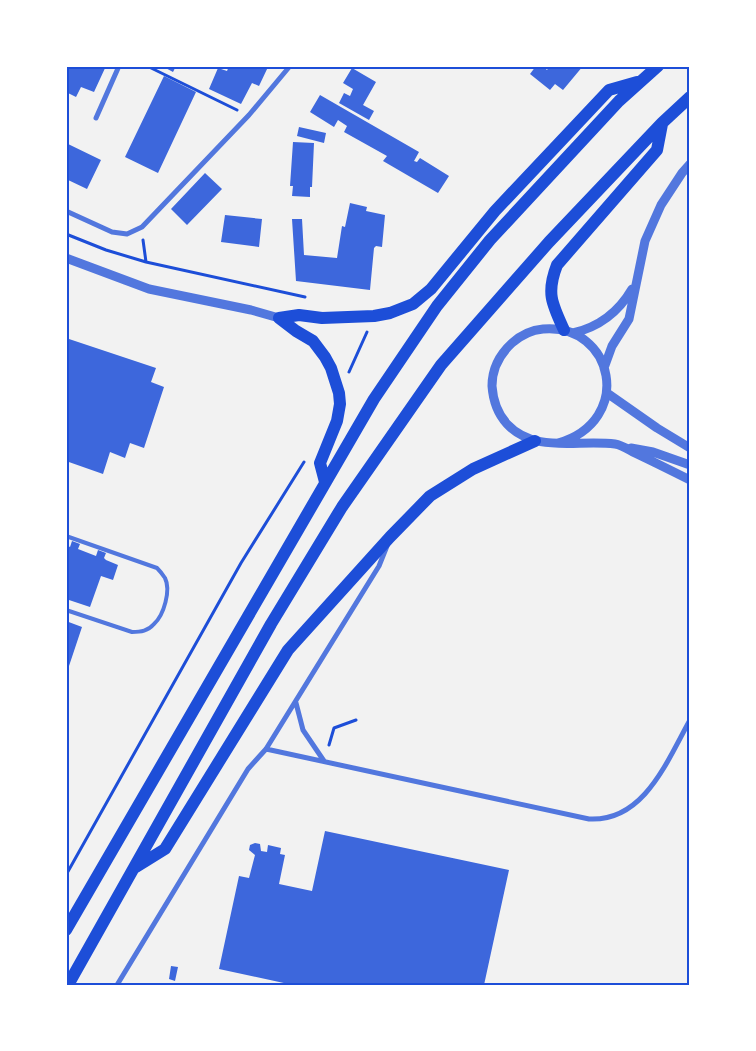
<svg xmlns="http://www.w3.org/2000/svg" width="756" height="1051" font-family="'Open Sans',sans-serif">
  <style>
    .building { fill: #3d67dc }
    .lines { fill: none; stroke-linecap: round; stroke-linejoin: round }
    .path { stroke: #1d4ed8; stroke-width: 3 }
    .service { stroke: #5277de; stroke-width: 4 }
    .minor { stroke: #5277de; stroke-width: 5 }
    .tertiary { stroke: #5277de; stroke-width: 9 }
    .primary { stroke: #1d4ed8; stroke-width: 12 }
    .neatline { fill: none; stroke: #1d4ed8; stroke-width: 2 }
  </style>
  <rect width="100%" height="100%" fill="#f2f2f2"/>
  <!-- building -->
  <path class="building" d="M 66,66 L 106,66 L 94,92 L 81,87 L 76,97 L 66,92 Z
    M 162,66 L 176,66 L 173,72 Z
    M 229,66 L 272,66 L 271,68 L 268,67 L 259,86 L 252,83 L 241,104 L 209,89 L 218,68 L 227,71 Z
    M 536,66 L 542,66 L 547,70 L 550,66 L 583,66 L 563,90 L 555,84 L 550,90 L 530,74 Z
    M 352,68 L 376,82 L 363,105 L 374,111 L 369,120 L 339,103 L 344,93 L 350,96 L 353,89 L 343,83 Z
    M 164,76 L 196,92 L 158,173 L 125,157 Z
    M 320,95 L 419,152 L 414,161 L 417,162 L 420,158 L 449,176 L 438,193 L 383,161 L 387,156 L 344,132 L 347,126 L 338,120 L 334,127 L 310,112 Z
    M 299,127 L 326,133 L 324,143 L 297,136 Z
    M 293,142 L 314,143 L 312,187 L 310,187 L 310,197 L 292,196 L 293,186 L 290,186 Z
    M 66,143 L 101,160 L 87,189 L 66,179 Z
    M 205,173 L 222,189 L 187,225 L 171,209 Z
    M 350,203 L 367,207 L 366,211 L 385,215 L 382,247 L 376,246 L 374,248 L 370,290 L 296,281 L 292,219 L 302,219 L 304,255 L 337,258 L 342,226 L 345,227 Z
    M 225,215 L 262,219 L 259,247 L 221,242 Z
    M 66,338 L 156,368 L 151,382 L 164,387 L 144,448 L 130,443 L 125,458 L 110,452 L 103,474 L 66,461 Z
    M 72,541 L 80,544 L 78,549 L 96,556 L 98,550 L 106,553 L 104,558 L 106,560 L 118,565 L 113,580 L 101,576 L 90,607 L 66,599 L 66,545 L 70,547 Z
    M 66,621 L 82,627 L 67,672 L 66,672 Z
    M 325,831 L 509,870 L 484,985 L 293,985 L 219,969 L 239,876 L 249,878 L 255,855 L 249,850 L 250,845 L 255,843 L 260,844 L 261,851 L 267,852 L 268,845 L 281,848 L 280,854 L 285,855 L 279,884 L 312,891 Z
    M 171,966 L 178,967 L 175,981 L 169,979 Z"/>
  <g class="lines">
    <!-- path -->
    <path class="path" d="M 147,66 L 237,110
      M 66,234 L 106,250 L 146,262 L 305,297
      M 143,240 L 146,262
      M 349,372 L 367,332
      M 329,745 L 334,728 L 356,720
      M 66,875 L 241,563 L 304,462"/>
    <!-- service -->
    <path class="service" d="M 66,536 L 157,568 C 160,571 163,575 165,578 C 171,590 164,615 154,624 C 148,631 141,632 132,632 L 66,610"/>
    <!-- minor -->
    <path class="minor" d="M 96,118 L 119,66
      M 66,211 L 112,232 L 127,234 L 142,227 L 249,115 L 290,66
      M 296,703 L 303,730 L 324,761
      M 266,749 L 589,819 C 644,822 667,761 690,720
      M 117,985 L 248,769 L 266,749 L 379,566 L 387,546"/>
    <!-- tertiary -->
    <path class="tertiary" d="M 66,258 L 149,289 L 251,310 L 279,318
      M 573,333 C 599,327 618,313 632,289
      M 604,368 L 612,346 L 629,319 L 645,241 L 661,205 L 682,173 L 690,164
      M 607,393 L 657,428 L 690,448
      M 558,443 C 635,421 614,323 543,329 C 532,330 521,335 512,343 C 500,354 492,369 492,386 C 493,400 497,413 507,424 C 535,454 578,439 615,444 C 622,445 629,450 635,453 C 654,462 672,471 690,480
      M 631,448 L 653,452 L 690,465"/>
    <!-- primary -->
    <path class="primary" d="M 279,318 L 299,315 L 322,318 L 374,316 L 390,313 L 413,304 L 431,289 L 495,211 L 609,90 L 637,82
      M 279,318 L 296,331 L 313,341 L 325,357 L 331,368 L 339,393 L 340,404 L 337,421 L 320,463 L 325,482
      M 564,330 C 552,304 546,293 557,265 L 657,150 L 662,124
      M 136,867 L 165,849 L 288,650 L 390,537 L 430,496 L 473,469 L 535,441
      M 66,930 L 374,399 L 437,306 L 490,240 L 619,101 L 658,66
      M 68,985 L 271,624 L 342,507 L 441,365 L 549,242 L 662,123 L 690,97"/>
  </g>
  <!-- border -->
  <rect width="756" height="1051" fill="none" stroke="#ffffff" stroke-width="135"/>
  <rect x="68" y="68" width="620" height="916" class="neatline"/>
</svg>
